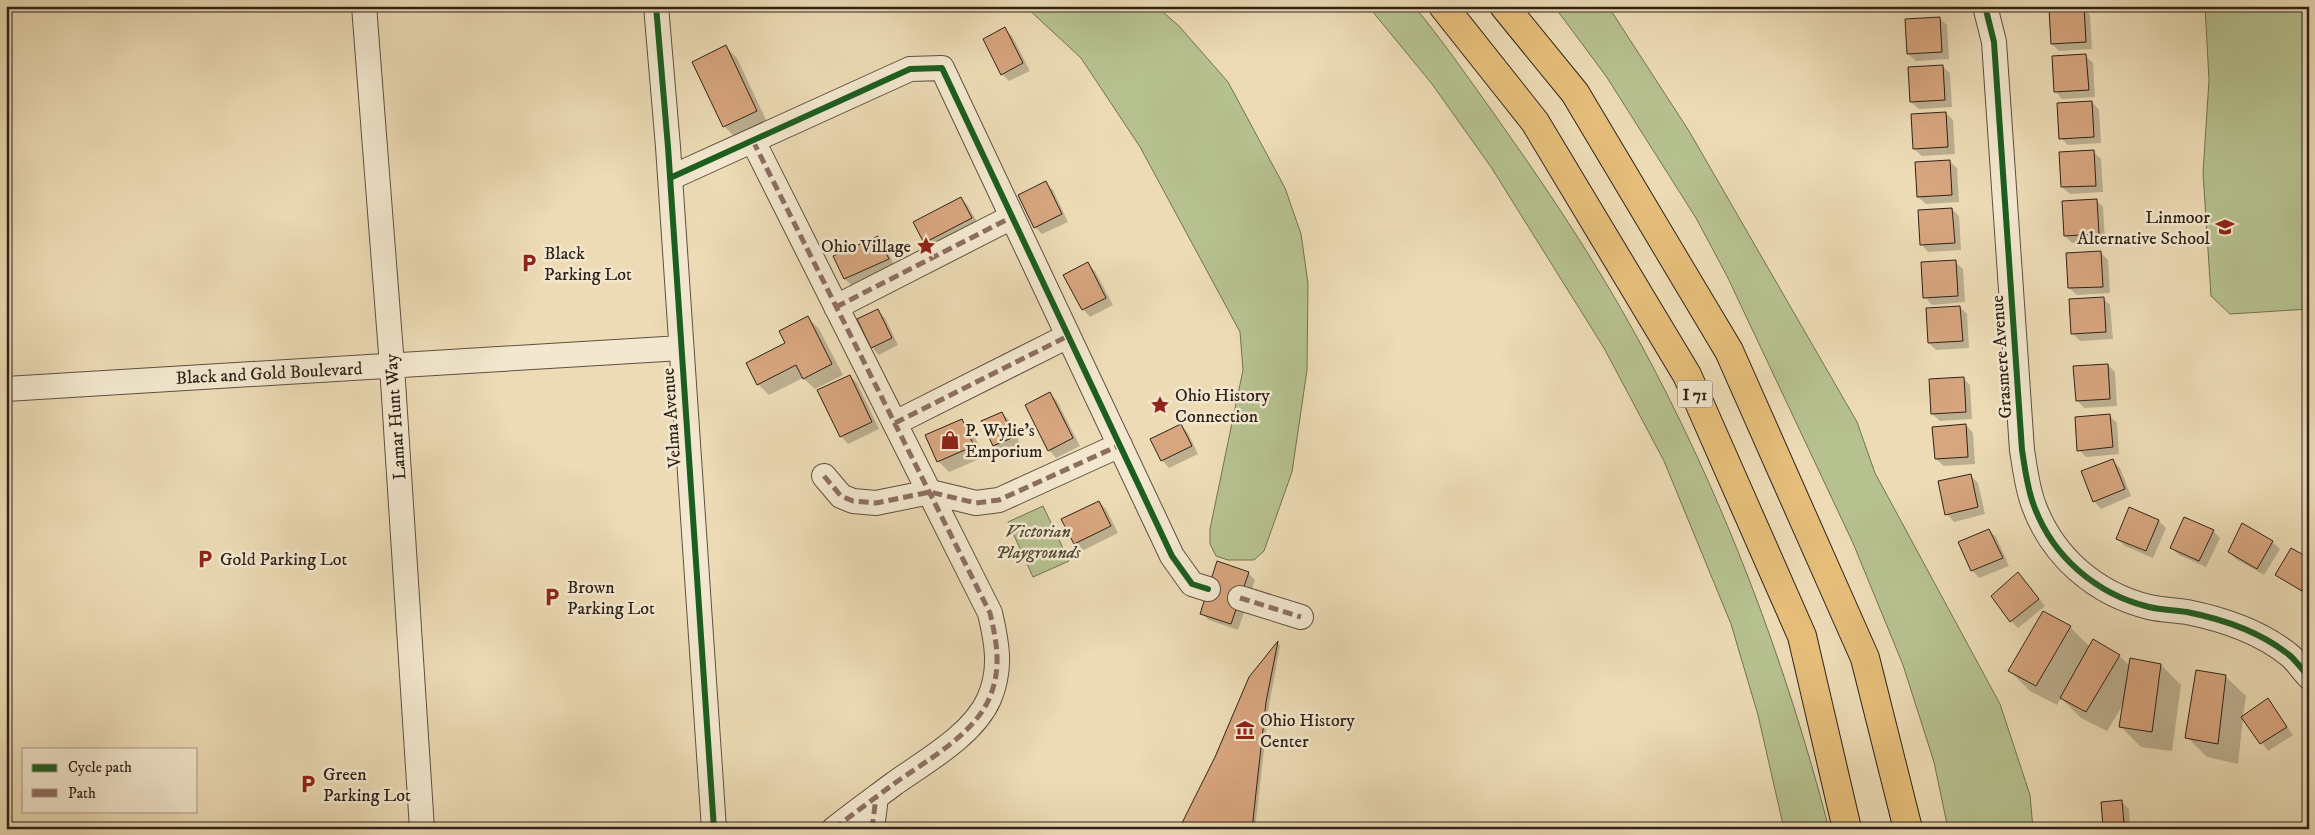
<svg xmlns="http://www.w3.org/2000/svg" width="2315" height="835" font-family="'IM FELL DW Pica',serif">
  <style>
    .green { fill: #b6c18f; stroke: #727254 }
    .shadow { fill: #0003 }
    .building { fill: #d7a57e; stroke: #2f221a }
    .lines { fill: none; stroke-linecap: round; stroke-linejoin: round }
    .minor-casing { stroke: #5e5041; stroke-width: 26 }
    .motorway-casing { stroke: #2f221a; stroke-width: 30 }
    .minor { stroke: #f3e8cf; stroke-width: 24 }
    .motorway { stroke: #e6be7a; stroke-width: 28 }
    .quiet { stroke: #8d6e63; stroke-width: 5; stroke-dasharray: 10 5; stroke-linecap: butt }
    .cycleway-casing { stroke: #f3e8cf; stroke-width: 9 }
    .cycleway { stroke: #1b5e20; stroke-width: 6 }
    .labels { text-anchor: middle; stroke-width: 5; stroke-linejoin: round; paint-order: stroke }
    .shield { fill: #f3e8cf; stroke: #6a5d50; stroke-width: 1 }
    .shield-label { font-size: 16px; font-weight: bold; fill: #2f221a }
    .poi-label { font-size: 18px; fill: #2f221a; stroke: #f3e8cf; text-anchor: start }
    .street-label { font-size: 18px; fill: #2f221a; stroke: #f3e8cf }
    .park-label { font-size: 18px; font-style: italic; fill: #514a37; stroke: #f3e8cf }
  </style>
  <rect width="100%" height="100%" fill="#ecdbb5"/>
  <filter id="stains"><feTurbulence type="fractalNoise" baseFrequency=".004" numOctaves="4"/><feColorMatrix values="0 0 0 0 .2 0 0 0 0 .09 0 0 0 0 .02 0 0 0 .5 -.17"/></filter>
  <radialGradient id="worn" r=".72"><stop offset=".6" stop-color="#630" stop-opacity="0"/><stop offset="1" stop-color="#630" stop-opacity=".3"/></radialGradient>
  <!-- green -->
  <path class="green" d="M 1025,6 L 1156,6 L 1179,26 L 1228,82 L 1285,188 L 1301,234 L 1308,283 L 1307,370 L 1292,472 L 1264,551 L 1254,560 L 1228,560 L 1216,556 L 1210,544 L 1210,529 L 1243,370 L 1240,332 L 1140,147 L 1081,58 Z
    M 1368,6 L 1414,6 C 1442,40 1467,76 1492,111 C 1544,184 1595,260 1638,339 C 1722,493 1785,659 1829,829 L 1784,829 L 1758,715 L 1731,624 L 1664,461 L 1604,348 L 1491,167 L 1432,84 Z
    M 1554,6 L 1608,6 L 1689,131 L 1857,422 L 1875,473 L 2000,704 L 2030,795 L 2033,829 L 1948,829 L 1934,762 L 1903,665 L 1853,543 L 1727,276 L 1696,218 L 1606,76 Z
    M 2205,6 L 2309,6 L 2309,309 L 2230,314 L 2211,296 L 2203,173 L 2209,80 Z
    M 1043,506 L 1069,561 L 1033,577 L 1008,522 Z"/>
  <!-- shadow -->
  <path class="shadow" d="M 1898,6 L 1936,6 L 1936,9 L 1903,11 Z
    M 2083,8 L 2090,15 L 2092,49 L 2059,51 L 2052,44 Z
    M 1939,18 L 1947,25 L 1949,59 L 1916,61 L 1908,54 Z
    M 1004,29 L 1012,36 L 1030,71 L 1009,81 L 1002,74 Z
    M 726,47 L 737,58 L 767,122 L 735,137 L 724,126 Z
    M 2086,56 L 2093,63 L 2095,97 L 2062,99 L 2055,91 Z
    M 1942,66 L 1950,73 L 1952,107 L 1919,109 L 1911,102 Z
    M 2092,102 L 2099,110 L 2101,143 L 2068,145 L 2061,138 Z
    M 1946,113 L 1953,120 L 1955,154 L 1922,156 L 1914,149 Z
    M 2094,152 L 2101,159 L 2103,192 L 2070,194 L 2062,187 Z
    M 1949,161 L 1957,168 L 1959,202 L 1926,204 L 1918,197 Z
    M 1045,183 L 1053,190 L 1068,222 L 1042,234 L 1035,227 Z
    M 961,198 L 968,206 L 979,225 L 932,249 L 925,242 Z
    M 2096,200 L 2103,207 L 2105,241 L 2072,243 L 2065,236 Z
    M 1952,209 L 1959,216 L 1961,250 L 1928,252 L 1921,244 Z
    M 878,237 L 885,245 L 895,267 L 852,286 L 845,279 L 835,256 Z
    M 2101,253 L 2108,260 L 2110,293 L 2077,295 L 2069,288 Z
    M 1955,262 L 1963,269 L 1965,302 L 1932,305 L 1925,297 Z
    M 1088,264 L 1095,271 L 1113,305 L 1090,317 L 1083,309 Z
    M 2103,298 L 2110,305 L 2113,339 L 2080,341 L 2072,333 Z
    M 1960,307 L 1967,314 L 1969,348 L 1936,350 L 1929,343 Z
    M 878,311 L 885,318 L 898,345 L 879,355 L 872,347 Z
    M 808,318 L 819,329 L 843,375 L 815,389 L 803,378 L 769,395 L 758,384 Z
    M 2108,365 L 2115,372 L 2117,406 L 2084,408 L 2077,400 Z
    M 850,376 L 857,383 L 879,429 L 848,444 L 841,436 Z
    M 1963,378 L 1970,385 L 1972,419 L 1940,421 L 1932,414 Z
    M 1050,394 L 1057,401 L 1080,446 L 1056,458 L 1049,450 Z
    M 1002,413 L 1009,420 L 1020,444 L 1001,453 L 994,445 Z
    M 2109,415 L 2117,423 L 2119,454 L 2086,457 L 2079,450 Z
    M 962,421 L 973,432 L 984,457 L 949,472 L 938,461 Z
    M 1181,425 L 1188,433 L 1198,454 L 1169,468 L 1162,460 L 1152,439 Z
    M 1966,425 L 1973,433 L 1975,464 L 1944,466 L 1936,459 Z
    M 2113,461 L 2120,468 L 2131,496 L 2101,509 L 2094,501 Z
    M 1971,476 L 1978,483 L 1985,514 L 1954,522 L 1947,514 Z
    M 1099,502 L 1106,509 L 1118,533 L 1082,551 L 1075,543 Z
    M 2129,509 L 2159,521 L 2166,528 L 2153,558 L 2125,546 L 2118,539 Z
    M 2243,525 L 2272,542 L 2280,549 L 2264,575 L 2236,559 L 2229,551 Z
    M 1989,530 L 1996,537 L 2009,566 L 1979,578 L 1972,570 Z
    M 2213,531 L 2220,538 L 2206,567 L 2179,555 L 2172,548 Z
    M 2309,560 L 2309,597 L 2277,574 Z
    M 1248,573 L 1255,580 L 1238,630 L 1209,620 L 1201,613 Z
    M 2025,581 L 2045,606 L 2018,628 L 2011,621 Z
    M 2044,613 L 2070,627 L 2090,647 L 2119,656 L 2130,666 L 2161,665 L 2181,685 L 2172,751 L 2141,747 L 2121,727 L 2125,701 L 2107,731 L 2081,718 L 2061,698 L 2057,705 L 2030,691 L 2010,671 Z
    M 1278,643 L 1280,646 L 1269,706 L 1255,829 L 1181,829 L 1216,758 L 1250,678 Z
    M 2225,676 L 2246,696 L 2243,717 L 2268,700 L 2293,735 L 2268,751 L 2243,717 L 2238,764 L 2207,757 L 2187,737 Z
    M 2122,802 L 2129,809 L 2130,829 L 2107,829 L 2104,826 Z"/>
  <!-- building -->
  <path class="building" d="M 2084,7 L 2086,42 L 2051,44 L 2049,9 Z
    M 1940,17 L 1942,52 L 1907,54 L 1905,19 Z
    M 1005,27 L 1023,63 L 1001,75 L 983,39 Z
    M 726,45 L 757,111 L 723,127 L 692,62 Z
    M 2086,54 L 2089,90 L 2054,92 L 2052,56 Z
    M 1943,65 L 1945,100 L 1910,102 L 1908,67 Z
    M 2092,101 L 2094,137 L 2059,139 L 2057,103 Z
    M 1946,112 L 1948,147 L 1913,149 L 1911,114 Z
    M 2094,150 L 2096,186 L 2061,187 L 2059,152 Z
    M 1950,160 L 1952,195 L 1917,197 L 1915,162 Z
    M 1046,181 L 1062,214 L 1034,228 L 1018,195 Z
    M 961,197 L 972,218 L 924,243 L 913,222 Z
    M 2097,199 L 2099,234 L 2064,236 L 2062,201 Z
    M 1952,208 L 1955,243 L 1920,245 L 1918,210 Z
    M 878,236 L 889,259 L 844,279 L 833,256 Z
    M 2101,251 L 2103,287 L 2068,288 L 2066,253 Z
    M 1956,260 L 1958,296 L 1923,298 L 1921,262 Z
    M 1088,262 L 1106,298 L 1082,310 L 1063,275 Z
    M 2104,297 L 2106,332 L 2071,334 L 2069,299 Z
    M 1960,306 L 1963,341 L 1928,343 L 1926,308 Z
    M 878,309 L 892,338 L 871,348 L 857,319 Z
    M 808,316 L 832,364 L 803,379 L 796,365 L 757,385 L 746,363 L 785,343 L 779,331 Z
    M 2108,364 L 2110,399 L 2076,401 L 2073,366 Z
    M 850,375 L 872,422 L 840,437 L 817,390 Z
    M 1964,377 L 1966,412 L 1931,414 L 1929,379 Z
    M 1050,392 L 1073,438 L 1048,451 L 1025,405 Z
    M 1002,412 L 1014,437 L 993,446 L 981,421 Z
    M 2110,414 L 2113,447 L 2077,451 L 2075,417 Z
    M 962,419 L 974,446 L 937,462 L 925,435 Z
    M 1181,424 L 1192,446 L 1161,461 L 1150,439 Z
    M 1966,424 L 1968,457 L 1935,459 L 1932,427 Z
    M 2113,459 L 2125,489 L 2093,502 L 2081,471 Z
    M 1971,474 L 1978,507 L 1945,515 L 1938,481 Z
    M 1099,501 L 1111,526 L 1074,544 L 1061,519 Z
    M 2129,507 L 2159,520 L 2146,551 L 2116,539 Z
    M 2184,517 L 2214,530 L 2199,561 L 2170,548 Z
    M 2242,523 L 2273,541 L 2257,569 L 2228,552 Z
    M 1989,529 L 2003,558 L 1971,571 L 1958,542 Z
    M 2291,548 L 2309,558 L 2309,579 L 2302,591 L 2275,575 Z
    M 1217,561 L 1249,572 L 1231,624 L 1200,614 Z
    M 2018,572 L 2039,599 L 2010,622 L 1991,596 Z
    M 2043,611 L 2071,626 L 2036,686 L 2008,671 Z
    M 2093,639 L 2120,655 L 2086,712 L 2060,698 Z
    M 1278,641 L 1266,702 L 1252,829 L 1179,829 L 1215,757 L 1249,677 Z
    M 2130,658 L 2161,664 L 2152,732 L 2119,727 Z
    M 2196,670 L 2226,675 L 2218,744 L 2185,738 Z
    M 2268,698 L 2287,727 L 2260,744 L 2241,717 Z
    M 2122,800 L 2124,825 L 2103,827 L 2101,802 Z"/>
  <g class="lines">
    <!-- minor casing -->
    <g class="minor-casing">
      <path id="minor" d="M 364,6 L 392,366 L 422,829
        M 656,6 L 668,147 L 714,829
        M 1985,6 L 1994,42 L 2022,450 C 2025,468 2027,488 2034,506 C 2053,557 2096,594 2149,607 C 2162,610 2175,610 2187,612 C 2222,619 2260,632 2288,654 C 2296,660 2302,670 2309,677
        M 753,141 L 990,613 C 997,643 1002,669 989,699 C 973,735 926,761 895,783 C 875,798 854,813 834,829
        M 670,178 L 910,69 L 942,68 L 1172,556 L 1192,584 L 1208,589
        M 836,307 L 1012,217
        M 6,389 L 681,348
        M 895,423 L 1068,336
        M 824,476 L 841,496 L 853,501 L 876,503 L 930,492 L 976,503 L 999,500 L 1120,445
        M 1240,598 L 1301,617
        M 872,829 L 876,797"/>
    </g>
    <!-- motorway casing -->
    <g class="motorway-casing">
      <path id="motorway" d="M 1443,6 L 1535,122 L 1687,375 L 1802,636 L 1847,829
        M 1504,6 L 1575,93 L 1729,351 L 1865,658 L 1908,829"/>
    </g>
    <!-- minor -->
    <use href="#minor" class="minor"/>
    <!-- motorway -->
    <use href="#motorway" class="motorway"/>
    <!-- quiet -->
    <path class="quiet" d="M 753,141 L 990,613 C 997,643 1002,669 989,699 C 973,735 926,761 895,783 C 875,798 854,813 834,829
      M 836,307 L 1012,217
      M 895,423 L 1068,336
      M 824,476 L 841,496 L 853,501 L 876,503 L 930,492 L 976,503 L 999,500 L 1120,445
      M 1240,598 L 1301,617
      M 872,829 L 876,797"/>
    <!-- cycleway casing -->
    <g class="cycleway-casing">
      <path id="cycleway" d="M 656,6 L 668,147 L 714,829
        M 1985,6 L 1994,42 L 2022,450 C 2025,468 2027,488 2034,506 C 2053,557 2096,594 2149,607 C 2162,610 2175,610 2187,612 C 2222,619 2260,632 2288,654 C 2296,660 2302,670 2309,677
        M 670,178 L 910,69 L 942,68 L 1172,556 L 1192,584 L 1208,589"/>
    </g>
    <!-- cycleway -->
    <use href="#cycleway" class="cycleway"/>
  </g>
  <!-- icons -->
  <defs>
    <g id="school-bare" transform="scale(1.5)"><path d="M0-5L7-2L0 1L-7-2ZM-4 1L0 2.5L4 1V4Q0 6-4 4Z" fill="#8f2418" stroke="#f3e8cf" stroke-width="2.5" paint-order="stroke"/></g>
    <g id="sight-bare" transform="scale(1.5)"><path d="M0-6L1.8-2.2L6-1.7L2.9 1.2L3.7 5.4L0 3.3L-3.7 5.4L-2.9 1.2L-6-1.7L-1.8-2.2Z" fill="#8f2418" stroke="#f3e8cf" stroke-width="2.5" paint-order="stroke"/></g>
    <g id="parking-bare" transform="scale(1.5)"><path d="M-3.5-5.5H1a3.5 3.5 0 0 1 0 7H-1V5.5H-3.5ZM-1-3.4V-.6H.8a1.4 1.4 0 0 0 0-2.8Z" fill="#8f2418" stroke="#f3e8cf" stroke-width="2.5" paint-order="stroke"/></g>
    <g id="shop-bare" transform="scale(1.5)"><path d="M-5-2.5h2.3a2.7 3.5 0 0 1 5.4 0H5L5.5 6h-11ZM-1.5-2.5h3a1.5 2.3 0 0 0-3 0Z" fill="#8f2418" stroke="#f3e8cf" stroke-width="2.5" paint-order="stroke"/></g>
    <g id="museum-bare" transform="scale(1.5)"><path d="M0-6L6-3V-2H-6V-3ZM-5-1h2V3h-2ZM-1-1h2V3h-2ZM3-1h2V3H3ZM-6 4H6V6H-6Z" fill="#8f2418" stroke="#f3e8cf" stroke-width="2.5" paint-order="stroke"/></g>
  </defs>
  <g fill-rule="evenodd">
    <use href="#school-bare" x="2225" y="227"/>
    <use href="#sight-bare" x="926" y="246"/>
    <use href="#parking-bare" x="529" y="263"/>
    <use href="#sight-bare" x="1160" y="405"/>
    <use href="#shop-bare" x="950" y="440"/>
    <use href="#parking-bare" x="205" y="559"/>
    <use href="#parking-bare" x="552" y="597"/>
    <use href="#museum-bare" x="1245" y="730"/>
    <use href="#parking-bare" x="308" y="784"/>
  </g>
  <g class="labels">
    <!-- shield labels -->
    <rect class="shield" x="1677.5" y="380.5" width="35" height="27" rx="4"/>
    <g class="shield-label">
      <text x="1695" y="400">I 71</text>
    </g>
    <!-- poi labels -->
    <g class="poi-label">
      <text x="2210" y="223" text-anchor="end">Linmoor<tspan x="2210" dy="21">Alternative School</tspan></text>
      <text x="911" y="252" text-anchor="end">Ohio Village</text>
      <text x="544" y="259">Black<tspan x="544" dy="21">Parking Lot</tspan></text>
      <text x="1175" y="401">Ohio History<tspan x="1175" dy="21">Connection</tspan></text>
      <text x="965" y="436">P. Wylie's<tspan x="965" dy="21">Emporium</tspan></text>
      <text x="220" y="565">Gold Parking Lot</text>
      <text x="567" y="593">Brown<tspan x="567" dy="21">Parking Lot</tspan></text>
      <text x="1260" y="726">Ohio History<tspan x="1260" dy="21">Center</tspan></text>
      <text x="323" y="780">Green<tspan x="323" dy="21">Parking Lot</tspan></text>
    </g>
    <!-- street labels -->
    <g class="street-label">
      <text transform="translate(2001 357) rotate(-94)" y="6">Grasmere Avenue</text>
      <text transform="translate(269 373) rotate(-3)" y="6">Black and Gold Boulevard</text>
      <text transform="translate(395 417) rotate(-94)" y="6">Lamar Hunt Way</text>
      <text transform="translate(671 418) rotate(-94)" y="6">Velma Avenue</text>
    </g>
    <!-- park labels -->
    <g class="park-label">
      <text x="1038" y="537">Victorian<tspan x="1038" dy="21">Playgrounds</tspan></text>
    </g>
  </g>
  <!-- margin -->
  <rect width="2315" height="835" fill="none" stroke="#ecdbb5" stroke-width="25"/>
  <rect x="8" y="8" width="2300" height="820" fill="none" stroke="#2f221a" stroke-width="2.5"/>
  <rect x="12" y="12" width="2290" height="810" fill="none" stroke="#2f221a"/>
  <!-- legend -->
  <rect x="22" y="748" width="175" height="65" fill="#f3e8cf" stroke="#a59987"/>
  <rect x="32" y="764" width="25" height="8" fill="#1b5e20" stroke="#a59987"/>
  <text x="68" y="772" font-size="15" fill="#2f221a">Cycle path</text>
  <rect x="32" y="789" width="25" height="8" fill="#8d6e63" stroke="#a59987"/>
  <text x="68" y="798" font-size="15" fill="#2f221a">Path</text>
  <rect width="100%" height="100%" filter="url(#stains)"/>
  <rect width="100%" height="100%" fill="url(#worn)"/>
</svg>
